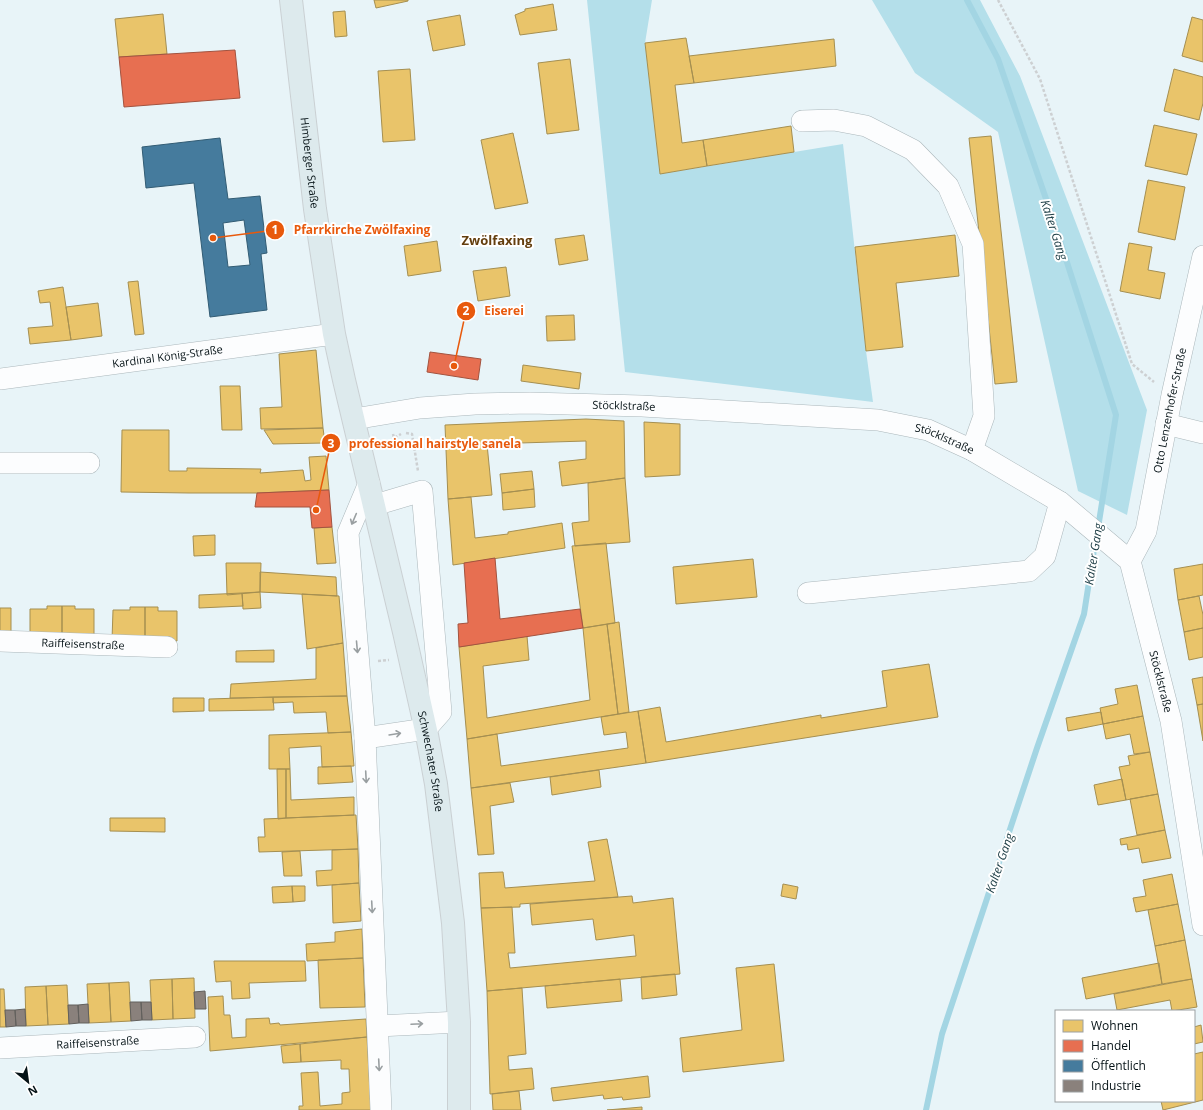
<svg xmlns="http://www.w3.org/2000/svg" width="1203" height="1110" font-family="'Open Sans',sans-serif">
  <style>
    .forest { fill: #b4dfea }
    .homes { fill: #e9c46a; stroke: #a58f51 }
    .shops { fill: #e76f51; stroke: #a3533f }
    .public { fill: #457b9d; stroke: #325c74; fill-rule: evenodd }
    .industry { fill: #8a817c; stroke: #62605d }
    .lines { fill: none; stroke-linecap: round; stroke-linejoin: round }
    .stream { stroke: #a3d5e3; stroke-width: 6 }
    .minor-casing { stroke: #abb7bb; stroke-width: 22 }
    .major-casing { stroke: #cad0d3; stroke-width: 24 }
    .path { stroke: #cdd0d2; stroke-width: 2.5; stroke-dasharray: 3 2; stroke-linecap: butt }
    .minor { stroke: #fcfdfe; stroke-width: 21 }
    .major { stroke: #ddeaed; stroke-width: 22 }
    .oneway { stroke: #999fa1 }
    .labels { text-anchor: middle; stroke-width: 4; stroke-linejoin: round; paint-order: stroke }
    .street-label { font-size: 11px; fill: #051216; stroke: #fff }
    .water-label { font-size: 12px; font-style: italic; fill: #193a42; stroke: #fff }
    .quarter-label { font-size: 13px; font-weight: bold; fill: #643e0e; stroke: #fff }
    .leader { fill: none; stroke: #e8590c; stroke-width: 1.5 }
    .callout-dot { fill: #e8590c; stroke: #fff; stroke-width: 1.5 }
    .mark-label { font-size: 12px; text-anchor: middle; font-weight: bold; fill: #fff }
    .callout-label { font-size: 12px; text-anchor: middle; font-weight: bold; fill: #e8590c; stroke: #fff; stroke-width: 4; stroke-linejoin: round; paint-order: stroke }
  </style>
  <rect width="100%" height="100%" fill="#e8f4f8"/>
  <!-- forest -->
  <path class="forest" d="M 587,0 L 652,0 L 645,43 L 660,174 L 843,144 L 866,351 L 873,402 L 625,372 Z
    M 872,0 L 980,0 L 1020,76 L 1147,410 L 1127,515 L 1078,491 L 998,132 L 915,73 Z"/>
  <!-- homes -->
  <path class="homes" d="M 374,0 L 408,0 L 408,1 L 376,8 Z
    M 553,4 L 557,30 L 520,35 L 515,15 L 525,11 L 525,9 Z
    M 345,11 L 347,36 L 335,37 L 333,12 Z
    M 163,14 L 167,54 L 119,57 L 115,19 Z
    M 460,15 L 465,45 L 433,51 L 427,21 Z
    M 1192,17 L 1203,20 L 1203,62 L 1182,56 Z
    M 686,38 L 694,83 L 675,85 L 682,143 L 703,140 L 707,166 L 660,174 L 645,43 Z
    M 834,39 L 836,66 L 694,83 L 689,56 Z
    M 570,59 L 579,130 L 547,134 L 538,63 Z
    M 410,69 L 415,140 L 383,142 L 378,71 Z
    M 1174,69 L 1203,77 L 1203,103 L 1199,120 L 1164,111 Z
    M 1154,125 L 1197,134 L 1187,175 L 1145,166 Z
    M 791,126 L 794,152 L 707,166 L 703,140 Z
    M 513,133 L 528,203 L 495,209 L 481,140 Z
    M 991,136 L 1017,382 L 995,384 L 969,138 Z
    M 1148,180 L 1185,187 L 1175,240 L 1138,232 Z
    M 584,235 L 588,260 L 559,265 L 555,239 Z
    M 955,235 L 959,276 L 896,283 L 903,347 L 866,351 L 855,247 Z
    M 437,241 L 441,271 L 408,276 L 404,246 Z
    M 1129,243 L 1152,247 L 1148,270 L 1165,273 L 1160,299 L 1120,291 Z
    M 506,267 L 510,296 L 478,301 L 473,271 Z
    M 138,281 L 144,334 L 135,335 L 128,282 Z
    M 63,287 L 71,340 L 30,344 L 28,328 L 53,326 L 50,302 L 40,303 L 38,291 Z
    M 98,303 L 102,336 L 71,340 L 66,307 Z
    M 574,315 L 575,340 L 547,341 L 546,316 Z
    M 316,350 L 323,428 L 261,429 L 260,408 L 282,407 L 279,354 Z
    M 523,365 L 581,373 L 579,389 L 521,381 Z
    M 220,386 L 240,386 L 242,430 L 222,430 Z
    M 586,419 L 624,421 L 625,478 L 562,486 L 559,462 L 586,459 L 586,441 L 487,444 L 492,495 L 448,499 L 445,425 Z
    M 644,422 L 680,424 L 680,475 L 645,477 Z
    M 323,428 L 325,443 L 273,444 L 264,430 Z
    M 122,430 L 169,430 L 169,471 L 187,471 L 187,468 L 261,469 L 260,473 L 303,470 L 305,481 L 311,480 L 309,457 L 326,456 L 329,490 L 257,493 L 189,493 L 121,492 Z
    M 532,471 L 534,489 L 502,493 L 500,474 Z
    M 625,478 L 630,542 L 575,546 L 572,523 L 589,521 L 588,483 Z
    M 534,489 L 535,507 L 503,510 L 502,493 Z
    M 471,497 L 475,538 L 508,534 L 508,532 L 562,523 L 565,548 L 453,565 L 448,499 Z
    M 332,527 L 336,563 L 317,564 L 314,528 Z
    M 215,535 L 215,555 L 194,556 L 193,536 Z
    M 606,543 L 615,623 L 583,628 L 572,546 Z
    M 753,559 L 757,597 L 676,604 L 673,567 Z
    M 226,563 L 261,563 L 260,592 L 227,595 Z
    M 1203,564 L 1203,595 L 1178,600 L 1174,569 Z
    M 260,572 L 336,577 L 337,596 L 260,592 Z
    M 260,592 L 261,608 L 243,609 L 242,593 Z
    M 242,593 L 243,606 L 199,608 L 199,595 Z
    M 302,594 L 339,596 L 343,643 L 307,649 Z
    M 1199,596 L 1203,615 L 1203,628 L 1184,632 L 1178,600 Z
    M 47,606 L 62,606 L 62,638 L 30,638 L 30,609 L 47,609 Z
    M 62,606 L 75,606 L 75,609 L 94,609 L 94,638 L 62,638 Z
    M 130,607 L 145,607 L 145,640 L 112,640 L 113,610 L 130,610 Z
    M 145,607 L 158,607 L 158,611 L 177,611 L 177,641 L 145,640 Z
    M 0,608 L 11,608 L 11,637 L 0,637 Z
    M 619,622 L 629,712 L 618,714 L 607,624 Z
    M 607,624 L 618,714 L 467,739 L 459,647 L 527,636 L 529,660 L 483,666 L 487,718 L 590,700 L 583,628 Z
    M 1203,628 L 1203,657 L 1189,660 L 1184,632 Z
    M 343,643 L 347,696 L 230,698 L 231,684 L 316,679 L 316,648 Z
    M 274,650 L 274,662 L 236,662 L 236,651 Z
    M 929,664 L 938,717 L 646,763 L 638,711 L 660,707 L 666,742 L 821,715 L 821,718 L 887,707 L 882,671 Z
    M 1203,677 L 1203,704 L 1197,705 L 1192,679 Z
    M 1137,685 L 1143,716 L 1103,724 L 1100,708 L 1118,704 L 1115,689 Z
    M 347,696 L 351,732 L 328,733 L 326,712 L 294,713 L 293,702 L 273,703 L 273,697 Z
    M 273,697 L 274,710 L 209,711 L 209,699 Z
    M 173,698 L 204,698 L 204,711 L 173,712 Z
    M 1203,704 L 1203,741 L 1197,705 Z
    M 638,711 L 646,763 L 471,788 L 467,739 L 497,734 L 501,766 L 628,748 L 626,732 L 604,735 L 601,717 Z
    M 1101,712 L 1103,724 L 1068,731 L 1066,718 Z
    M 1143,716 L 1150,752 L 1134,754 L 1130,734 L 1106,739 L 1103,724 Z
    M 351,732 L 354,766 L 322,767 L 321,746 L 289,748 L 290,769 L 269,769 L 269,735 Z
    M 1150,752 L 1158,794 L 1126,800 L 1119,767 L 1130,765 L 1128,756 Z
    M 351,766 L 353,782 L 318,784 L 318,767 Z
    M 277,769 L 286,769 L 286,818 L 278,819 Z
    M 286,769 L 290,769 L 291,800 L 354,797 L 354,815 L 286,818 Z
    M 599,770 L 601,787 L 552,795 L 550,777 Z
    M 1122,779 L 1126,800 L 1098,805 L 1094,785 Z
    M 510,783 L 514,802 L 490,806 L 494,854 L 478,855 L 471,788 Z
    M 1158,794 L 1165,830 L 1137,835 L 1130,799 Z
    M 356,815 L 358,849 L 259,852 L 258,837 L 265,837 L 264,819 Z
    M 110,818 L 165,818 L 165,832 L 110,831 Z
    M 1165,830 L 1171,858 L 1142,863 L 1139,848 L 1128,850 L 1127,844 L 1121,845 L 1120,839 Z
    M 607,839 L 618,897 L 520,904 L 520,907 L 481,908 L 479,873 L 503,872 L 505,888 L 595,881 L 588,842 Z
    M 358,849 L 359,883 L 317,886 L 316,871 L 332,870 L 332,850 Z
    M 300,851 L 302,876 L 284,876 L 282,852 Z
    M 1172,874 L 1178,904 L 1136,912 L 1133,898 L 1146,896 L 1143,880 Z
    M 359,883 L 361,921 L 333,923 L 332,885 Z
    M 783,884 L 798,887 L 796,899 L 781,896 Z
    M 292,886 L 305,886 L 305,901 L 293,902 Z
    M 292,886 L 293,902 L 273,903 L 272,887 Z
    M 632,896 L 633,903 L 673,898 L 680,974 L 487,991 L 481,908 L 512,907 L 515,953 L 508,953 L 510,968 L 636,956 L 634,935 L 596,940 L 593,919 L 532,925 L 530,904 Z
    M 1178,904 L 1185,940 L 1155,946 L 1148,910 Z
    M 362,929 L 363,958 L 307,961 L 306,944 L 335,942 L 335,932 Z
    M 1185,940 L 1192,979 L 1162,984 L 1155,946 Z
    M 363,958 L 365,1007 L 320,1008 L 318,960 Z
    M 214,961 L 305,961 L 306,981 L 249,983 L 250,998 L 232,999 L 231,981 L 216,982 Z
    M 1159,963 L 1162,984 L 1086,999 L 1082,978 Z
    M 774,964 L 784,1061 L 683,1072 L 680,1038 L 742,1030 L 736,968 Z
    M 675,974 L 677,995 L 642,999 L 641,977 Z
    M 194,978 L 195,1018 L 173,1019 L 172,979 Z
    M 172,979 L 173,1019 L 152,1020 L 150,980 Z
    M 620,979 L 622,1001 L 547,1008 L 545,986 Z
    M 1192,979 L 1197,1007 L 1172,1011 L 1170,1000 L 1117,1010 L 1114,994 Z
    M 129,982 L 131,1021 L 111,1022 L 109,983 Z
    M 109,983 L 111,1022 L 89,1023 L 87,984 Z
    M 67,985 L 69,1024 L 48,1025 L 46,986 Z
    M 46,986 L 48,1025 L 26,1026 L 25,987 Z
    M 522,988 L 526,1054 L 508,1056 L 509,1070 L 532,1068 L 534,1089 L 490,1094 L 487,991 Z
    M 0,989 L 4,989 L 6,1027 L 0,1027 Z
    M 223,996 L 224,1015 L 230,1015 L 232,1038 L 246,1037 L 246,1019 L 269,1018 L 270,1024 L 279,1023 L 280,1025 L 366,1019 L 367,1037 L 210,1051 L 208,997 Z
    M 1201,1025 L 1203,1042 L 1194,1044 L 1194,1027 Z
    M 367,1037 L 371,1110 L 299,1110 L 299,1106 L 303,1106 L 301,1073 L 318,1072 L 320,1106 L 342,1104 L 342,1093 L 350,1092 L 349,1069 L 341,1069 L 341,1060 L 301,1062 L 300,1044 Z
    M 300,1044 L 301,1062 L 283,1063 L 281,1046 Z
    M 1203,1052 L 1203,1100 L 1163,1110 L 1161,1101 L 1194,1101 L 1194,1054 Z
    M 648,1076 L 650,1097 L 623,1100 L 622,1097 L 604,1099 L 603,1095 L 553,1101 L 551,1088 Z
    M 519,1091 L 521,1110 L 493,1110 L 492,1094 Z
    M 642,1107 L 642,1110 L 607,1110 Z"/>
  <!-- shops -->
  <path class="shops" d="M 235,50 L 240,98 L 124,107 L 119,57 Z
    M 430,352 L 481,359 L 478,380 L 427,372 Z
    M 329,490 L 332,527 L 312,528 L 310,507 L 255,507 L 257,493 Z
    M 495,558 L 500,619 L 580,609 L 583,628 L 459,647 L 458,624 L 468,623 L 464,563 Z"/>
  <!-- public -->
  <path class="public" d="M 220,138 L 228,199 L 260,196 L 267,253 L 261,254 L 267,310 L 210,317 L 194,183 L 146,188 L 142,147 ZM 244,220 L 250,265 L 228,267 L 223,223 Z"/>
  <!-- industry -->
  <path class="industry" d="M 205,991 L 206,1009 L 195,1009 L 194,992 Z
    M 130,1002 L 141,1002 L 142,1020 L 131,1021 Z
    M 141,1002 L 151,1002 L 152,1020 L 142,1020 Z
    M 88,1004 L 89,1023 L 79,1023 L 78,1005 Z
    M 68,1005 L 78,1005 L 79,1023 L 69,1024 Z
    M 25,1009 L 26,1026 L 16,1026 L 15,1010 Z
    M 5,1010 L 15,1010 L 16,1026 L 6,1027 Z"/>
  <g class="lines">
    <!-- stream -->
    <path class="stream" d="M 967,0 L 998,59 L 1055,225 L 1116,415 L 1098,528
      M 926,1110 L 942,1034 L 1037,748 L 1084,614 L 1096,537"/>
    <!-- minor casing -->
    <g class="minor-casing">
      <g id="minor">
        <path d="M 802,121 L 834,120 L 866,126 L 913,150 L 948,186 L 973,244 L 984,416 L 972,450"/>
        <path id="s1" d="M 0,379 L 334,334"/>
        <path id="s2" d="M 354,419 L 420,408 L 475,404 L 530,403 L 642,406 L 878,420 L 928,430 L 972,450 L 1060,502 L 1130,561 L 1171,721 L 1203,925"/>
        <path d="M 1166,424 L 1203,433"/>
        <path d="M 0,463 L 89,463"/>
        <path d="M 369,483 L 348,533 L 365,738 L 381,1110"/>
        <path id="s3" d="M 1130,561 L 1146,531 L 1172,395 L 1203,256"/>
        <path d="M 808,593 L 1029,571 L 1045,556 L 1060,502"/>
        <path id="s4" d="M 0,641 L 167,647"/>
        <path d="M 365,738 L 426,729 L 441,712 L 422,491 L 375,505"/>
        <path d="M 378,1026 L 459,1022"/>
        <path id="s5" d="M 0,1048 L 195,1037"/>
      </g>
    </g>
    <!-- major casing -->
    <g class="major-casing">
      <g id="major">
        <path id="s6" d="M 291,0 L 315,209 L 334,334 L 344,380 L 404,632 L 427,735 L 436,784 L 453,923 L 459,1022 L 459,1110"/>
      </g>
    </g>
    <!-- path -->
    <path class="path" d="M 998,0 L 1040,79 L 1132,364 L 1154,382
      M 406,433 L 412,434 L 418,471
      M 393,434 L 394,438 L 401,434
      M 378,661 L 389,660"/>
    <!-- minor -->
    <use href="#minor" class="minor"/>
    <!-- major -->
    <use href="#major" class="major"/>
  </g>
  <!-- one-way arrows -->
  <defs><path id="oneway-shaft" d="M-6 0H5M1.5-3L5.5 0L1.5 3" fill="none" stroke-width="1.6" stroke-linecap="round" stroke-linejoin="round"/></defs>
  <g class="oneway">
    <use href="#oneway-shaft" transform="translate(354 519) rotate(113)"/>
    <use href="#oneway-shaft" transform="translate(357 647) rotate(85)"/>
    <use href="#oneway-shaft" transform="translate(395 734) rotate(-9)"/>
    <use href="#oneway-shaft" transform="translate(366 777) rotate(87)"/>
    <use href="#oneway-shaft" transform="translate(372 907) rotate(87)"/>
    <use href="#oneway-shaft" transform="translate(417 1024) rotate(-3)"/>
    <use href="#oneway-shaft" transform="translate(379 1065) rotate(87)"/>
  </g>
  <g class="labels">
    <!-- street labels -->
    <g class="street-label">
      <text dy="4" stroke="none"><textPath href="#s6" startOffset="164">Himberger Straße</textPath></text>
      <text dy="4" stroke="none"><textPath href="#s1" startOffset="169">Kardinal König-Straße</textPath></text>
      <text dy="4" stroke="none"><textPath href="#s2" startOffset="271">Stöcklstraße</textPath></text>
      <text dy="4" stroke="none"><textPath href="#s3" startOffset="157">Otto Lenzenhofer-Straße</textPath></text>
      <text dy="4" stroke="none"><textPath href="#s2" startOffset="595">Stöcklstraße</textPath></text>
      <text dy="4" stroke="none"><textPath href="#s4" startOffset="83">Raiffeisenstraße</textPath></text>
      <text dy="4" stroke="none"><textPath href="#s2" startOffset="943">Stöcklstraße</textPath></text>
      <text dy="4" stroke="none"><textPath href="#s6" startOffset="775">Schwechater Straße</textPath></text>
      <text dy="4" stroke="none"><textPath href="#s5" startOffset="98">Raiffeisenstraße</textPath></text>
    </g>
    <!-- water labels -->
    <g class="water-label">
      <text transform="translate(1054 230) rotate(72)" y="4">Kalter Gang</text>
      <text transform="translate(1094 554) rotate(-81)" y="4">Kalter Gang</text>
      <text transform="translate(1000 863) rotate(-71)" y="4">Kalter Gang</text>
    </g>
    <!-- quarter labels -->
    <g class="quarter-label">
      <text x="497" y="245">Zwölfaxing</text>
    </g>
  </g>
  <!-- callouts -->
  <path class="leader" d="M213 238L275 230M454 366L466 311M316 510L331 443"/>
  <g class="callout-dot">
    <circle cx="213" cy="238" r="4"/>
    <circle cx="454" cy="366" r="4"/>
    <circle cx="316" cy="510" r="4"/>
    <circle cx="275" cy="230" r="10"/>
    <circle cx="466" cy="311" r="10"/>
    <circle cx="331" cy="443" r="10"/>
  </g>
  <g class="mark-label">
    <text x="275" y="234">1</text>
    <text x="466" y="315">2</text>
    <text x="331" y="448">3</text>
  </g>
  <g class="callout-label">
    <text x="362" y="234">Pfarrkirche Zwölfaxing</text>
    <text x="504" y="315">Eiserei</text>
    <text x="435" y="448">professional hairstyle sanela</text>
  </g>
  <!-- legend -->
  <rect x="1055" y="1010" width="140" height="92" fill="#ffffff" stroke="#9ba0a2"/>
  <rect x="1063" y="1020" width="20" height="12" fill="#e9c46a" stroke="#9ba0a2"/>
  <text x="1091" y="1030" font-size="12" fill="#051216">Wohnen</text>
  <rect x="1063" y="1040" width="20" height="12" fill="#e76f51" stroke="#9ba0a2"/>
  <text x="1091" y="1050" font-size="12" fill="#051216">Handel</text>
  <rect x="1063" y="1060" width="20" height="12" fill="#457b9d" stroke="#9ba0a2"/>
  <text x="1091" y="1070" font-size="12" fill="#051216">Öffentlich</text>
  <rect x="1063" y="1080" width="20" height="12" fill="#8a817c" stroke="#9ba0a2"/>
  <text x="1091" y="1090" font-size="12" fill="#051216">Industrie</text>
  <!-- north arrow -->
  <g transform="translate(28 1082) rotate(151)" stroke="#ffffff" stroke-width="3" paint-order="stroke">
  <path d="M0-3L7 15L0 10L-7 15Z" fill="#051216"/>
  <text y="-6" font-size="11" font-weight="bold" text-anchor="middle" fill="#051216">N</text>
  </g>
</svg>
